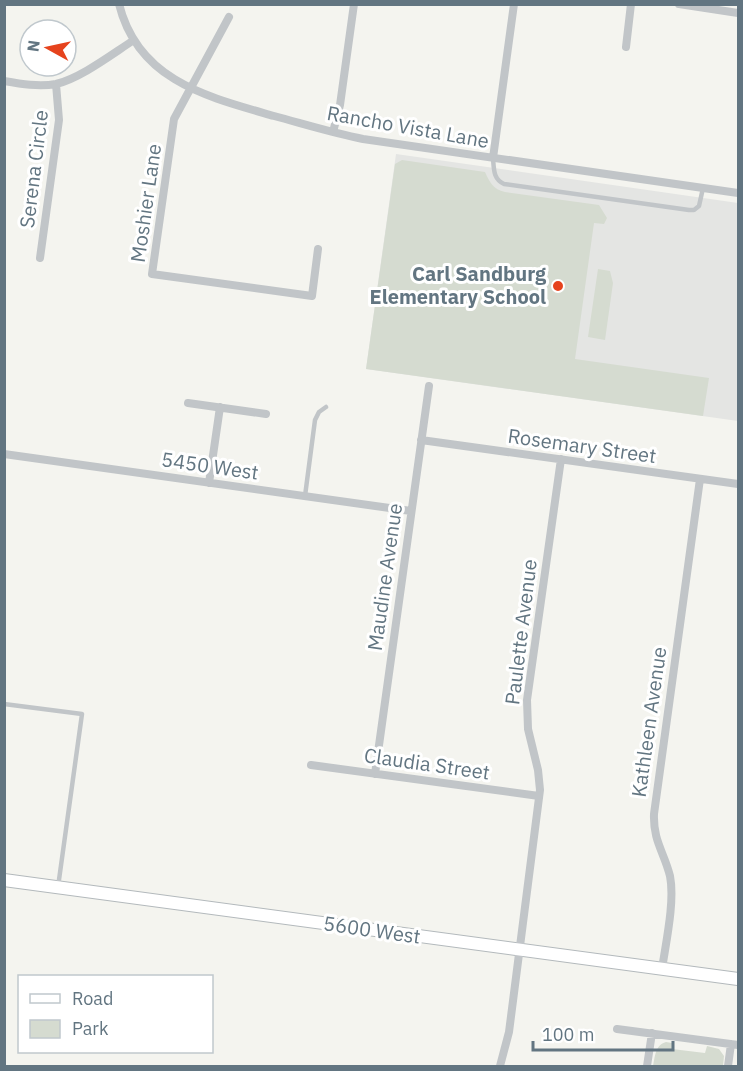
<svg xmlns="http://www.w3.org/2000/svg" width="743" height="1071" font-family="'IBM Plex Sans',sans-serif">
  <style>
    .built { fill: #e4e5e3 }
    .green { fill: #d5dbd0 }
    .lines { fill: none; stroke-linecap: round; stroke-linejoin: round }
    .secondary-casing { stroke: #b3b9bc; stroke-width: 14 }
    .service { stroke: #c1c5c8; stroke-width: 4.5 }
    .minor { stroke: #c1c5c8; stroke-width: 8 }
    .secondary { stroke: #fff; stroke-width: 12 }
    .poi-dot { fill: #e6431d; stroke: #fff; stroke-width: 2 }
    .labels { text-anchor: middle; stroke-width: 6; stroke-linejoin: round; paint-order: stroke }
    .street-label { font-size: 20px; fill: #627581; stroke: #fff }
    .poi-label { font-size: 20px; font-weight: bold; fill: #627581; stroke: #fff; text-anchor: end }
  </style>
  <rect width="100%" height="100%" fill="#f4f4ef"/>
  <!-- built -->
  <path class="built" d="M 396,154 L 738,203 L 738,421 L 366,369 Z"/>
  <!-- green -->
  <path class="green" d="M 402,160 L 485,172 C 490,183 493,189 505,192 L 599,205 L 607,218 L 604,224 L 594,223 L 575,359 L 709,378 L 703,416 L 366,369 L 395,164 Z
    M 598,269 L 610,271 L 613,283 L 605,340 L 588,337 Z
    M 666,1042 L 672,1043 L 672,1049 L 705,1053 L 707,1046 L 719,1049 L 724,1056 L 723,1066 L 653,1066 C 655,1057 655,1045 666,1042 Z"/>
  <g class="lines">
    <!-- secondary casing -->
    <g class="secondary-casing">
      <path id="secondary" d="M 4,880 L 738,979"/>
    </g>
    <!-- service -->
    <path class="service" d="M 493,158 C 494,169 493,179 504,184 L 689,210 L 694,210 L 699,206 L 703,188
      M 305,496 L 315,420 L 319,412 L 326,407
      M 4,704 L 82,714 L 58,887"/>
    <!-- minor -->
    <path class="minor" d="M 119,4 C 138,81 208,97 274,116 C 304,124 333,133 363,139 L 738,193
      M 679,4 L 738,13
      M 229,17 L 174,119 L 152,274 L 312,296 L 318,249
      M 626,47 L 631,4
      M 4,81 C 21,84 39,87 56,84 C 81,78 112,54 134,40
      M 333,132 L 340,105 L 354,4
      M 493,158 L 514,4
      M 40,258 L 59,120 L 56,84
      M 188,403 L 266,414
      M 421,440 L 738,484
      M 4,454 L 411,511
      M 209,483 L 220,407
      M 311,765 L 539,796
      M 375,774 L 429,386
      M 662,969 C 666,942 675,901 670,876 C 664,852 653,841 654,814 L 700,479
      M 617,1029 L 738,1045
      M 500,1066 L 509,1032 L 540,790 L 538,770 L 528,729 L 527,700 L 561,459
      M 647,1066 L 652,1033
      M 728,1066 L 731,1044"/>
    <!-- secondary -->
    <use href="#secondary" class="secondary"/>
  </g>
  <!-- markers -->
  <circle class="poi-dot" cx="558" cy="286" r="6"/>
  <g class="labels">
    <!-- street labels -->
    <g class="street-label">
      <text transform="translate(408 127) rotate(10)" y="7">Rancho Vista Lane</text>
      <text transform="translate(34 169) rotate(-83)" y="7">Serena Circle</text>
      <text transform="translate(146 203) rotate(-82)" y="7">Moshier Lane</text>
      <text transform="translate(582 446) rotate(8)" y="7">Rosemary Street</text>
      <text transform="translate(210 466) rotate(8)" y="7">5450 West</text>
      <text transform="translate(385 577) rotate(-82)" y="7">Maudine Avenue</text>
      <text transform="translate(521 632) rotate(-83)" y="7">Paulette Avenue</text>
      <text transform="translate(649 722) rotate(-82)" y="7">Kathleen Avenue</text>
      <text transform="translate(427 764) rotate(8)" y="7">Claudia Street</text>
      <text transform="translate(372 930) rotate(8)" y="7">5600 West</text>
    </g>
    <!-- poi labels -->
    <g class="poi-label">
      <text x="546" y="281">Carl Sandburg<tspan x="546" dy="23">Elementary School</tspan></text>
    </g>
  </g>
  <!-- border -->
  <rect width="743" height="1071" fill="none" stroke="#627581" stroke-width="12"/>
  <!-- legend -->
  <rect x="18" y="975" width="195" height="78" fill="#ffffff" stroke="#c0c8cd" stroke-width="1.5"/>
  <rect x="30" y="994" width="30" height="9" fill="#ffffff" stroke="#c0c8cd" stroke-width="1.5"/>
  <text x="72" y="1005" font-size="18" fill="#627581">Road</text>
  <rect x="30" y="1020" width="30" height="18" fill="#d5dbd0" stroke="#c0c8cd" stroke-width="1.5"/>
  <text x="72" y="1035" font-size="18" fill="#627581">Park</text>
  <!-- north arrow -->
  <g transform="translate(48 48) rotate(278)"><circle r="28" fill="#ffffff" stroke="#c0c8cd" stroke-width="1.5"/>
  <path d="M0-4.5L10 22L0 15L-10 22Z" fill="#e6431d"/>
  <text y="-9" font-size="16" font-weight="bold" text-anchor="middle" fill="#627581">N</text>
  </g>
  <!-- scale -->
  <path d="M533 1041v9h140v-9" fill="none" stroke="#627581" stroke-width="3"/>
  <text x="542" y="1041" font-size="18" fill="#627581" stroke="#ffffff" stroke-width="4.5" paint-order="stroke">100 m</text>
</svg>
